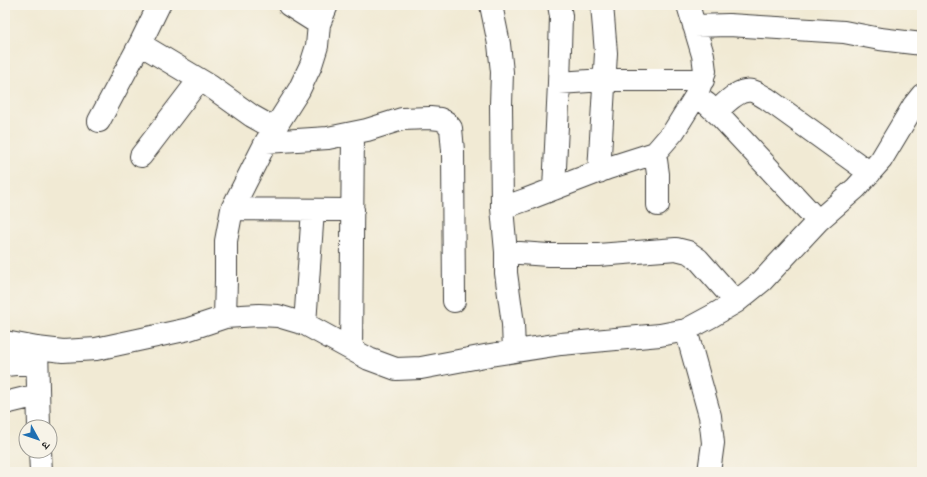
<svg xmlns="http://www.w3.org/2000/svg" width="927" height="477" font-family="'IM FELL DW Pica','Noto Serif Devanagari',serif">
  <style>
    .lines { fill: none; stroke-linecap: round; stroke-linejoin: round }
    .minor-casing { stroke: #3c3b38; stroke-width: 24 }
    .minor { stroke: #fff; stroke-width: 22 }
  </style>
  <rect width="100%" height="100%" fill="#f7f3e8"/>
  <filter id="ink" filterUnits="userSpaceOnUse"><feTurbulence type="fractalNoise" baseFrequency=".025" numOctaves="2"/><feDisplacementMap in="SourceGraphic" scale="8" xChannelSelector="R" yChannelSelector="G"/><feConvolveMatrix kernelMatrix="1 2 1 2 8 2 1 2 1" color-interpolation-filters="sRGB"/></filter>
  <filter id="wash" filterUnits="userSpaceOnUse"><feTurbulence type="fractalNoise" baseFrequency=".012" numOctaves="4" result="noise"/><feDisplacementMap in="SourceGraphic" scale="16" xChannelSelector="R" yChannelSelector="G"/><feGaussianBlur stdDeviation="0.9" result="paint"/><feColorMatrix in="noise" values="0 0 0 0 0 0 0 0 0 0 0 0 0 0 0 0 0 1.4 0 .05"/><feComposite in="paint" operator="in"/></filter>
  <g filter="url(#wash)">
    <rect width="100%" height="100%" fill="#f1ead4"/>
  </g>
  <g filter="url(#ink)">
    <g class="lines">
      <!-- minor casing -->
      <g class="minor-casing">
        <path id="minor" d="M 289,5 L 319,24
          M 491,5 L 499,44 L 502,72 L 501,105 L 502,208 L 506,252 L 506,273 L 513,324 L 514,351
          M 694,26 L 729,25 L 844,32 L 880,39 L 922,44
          M 140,44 L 210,86 L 252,116 L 275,129
          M 559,83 L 604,80 L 703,80
          M 706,103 L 721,117 L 818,221
          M 716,112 C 725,104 738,88 752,91 C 757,92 762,96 766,98 L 870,173
          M 99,121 L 140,44 L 159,5
          M 266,142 L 328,138 L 367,130 L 402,119 L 430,118 L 440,119 L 446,122 L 451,128 L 453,151 L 454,301
          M 655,153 L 658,174 L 658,205
          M 141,156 L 199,80
          M 599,172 L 606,53 L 602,5
          M 554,189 L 559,83 L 561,16 L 559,5
          M 502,208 L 525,200 L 608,168 L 655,153 L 674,131 L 697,94 L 705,71 L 703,55 L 688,5
          M 232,209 L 353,210
          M 506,252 L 548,255 L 598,255 L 676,249 L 688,252 L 698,259 L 736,302
          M 225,317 L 226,280 L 226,241 L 232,209 L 266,142 L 299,90 L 311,65 L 317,46 L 319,24 L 327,5
          M 305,324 L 313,210
          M 686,330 L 710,416 L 713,443 L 709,472
          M 5,342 L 37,348 L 63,351 L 96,349 L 189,329 L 225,317 L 259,315 L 278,316 L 305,324 L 369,359 L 396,369 L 421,368 L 490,355 L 561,344 L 660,335 L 686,330 L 712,316 L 736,302 L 762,281 L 818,221 L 856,188 L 881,160 L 914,105 L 922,95
          M 37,348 L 39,427
          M 351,349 L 353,133
          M 5,365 L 37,362
          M 5,403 L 38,395
          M 40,451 L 41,472"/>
      </g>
      <!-- minor -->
      <use href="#minor" class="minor"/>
    </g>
  </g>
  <!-- margin -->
  <rect width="927" height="477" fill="none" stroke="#f7f3e8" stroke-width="20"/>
  <!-- north arrow -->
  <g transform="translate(38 439) rotate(130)"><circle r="19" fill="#f7f3e8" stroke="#9f9d96"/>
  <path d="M0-3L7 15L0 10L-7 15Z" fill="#1f6fb2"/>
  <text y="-6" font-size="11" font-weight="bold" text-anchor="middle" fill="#1c1c1c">उ</text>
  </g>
</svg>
